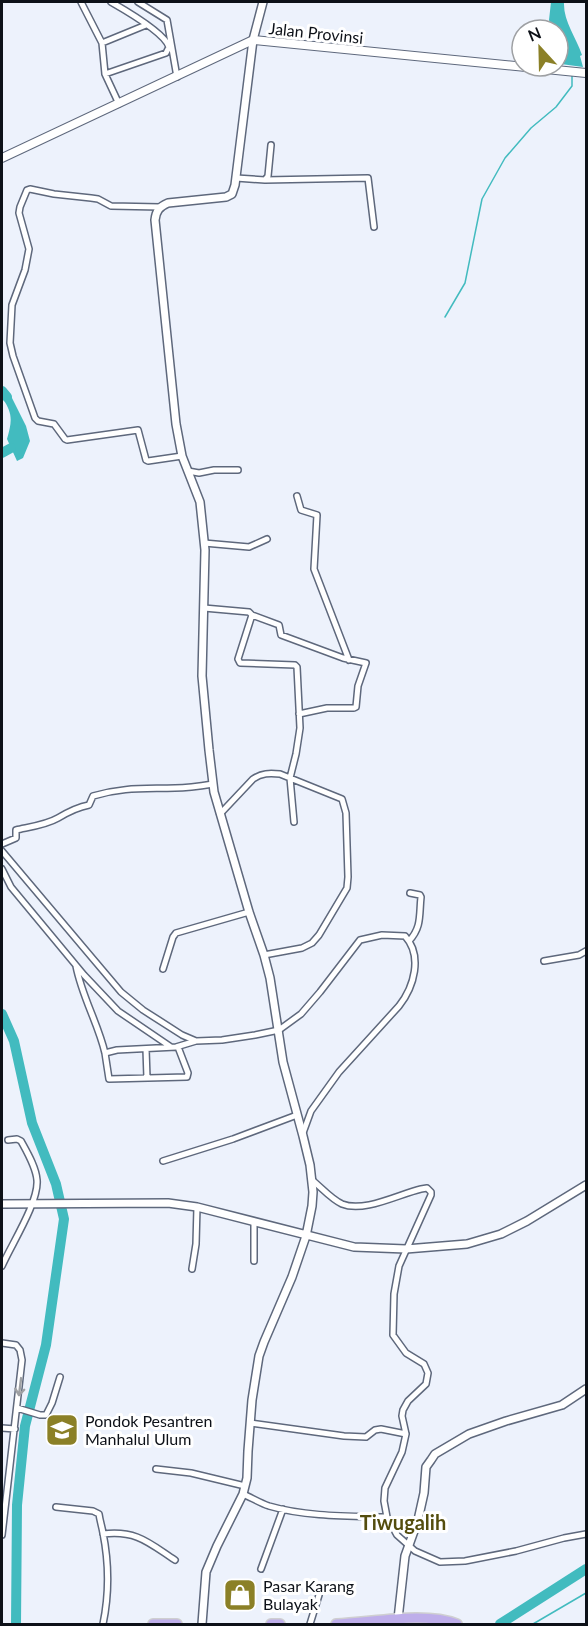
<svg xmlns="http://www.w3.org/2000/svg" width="588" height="1626" font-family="Lato,sans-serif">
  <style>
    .water { fill: #42bbbf }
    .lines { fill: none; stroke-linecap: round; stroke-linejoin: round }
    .stream { stroke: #42bbbf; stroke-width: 1.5 }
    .river { stroke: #42bbbf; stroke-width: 10 }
    .minor-casing { stroke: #5e687c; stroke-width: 8 }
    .tertiary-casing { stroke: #5e687c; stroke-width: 10 }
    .secondary-casing { stroke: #5e687c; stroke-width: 10 }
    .trunk-casing { stroke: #cfcfd1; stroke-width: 12 }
    .minor { stroke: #fff; stroke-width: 5 }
    .tertiary { stroke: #fff; stroke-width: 7 }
    .secondary { stroke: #fff; stroke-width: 8 }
    .trunk { stroke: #beaeea; stroke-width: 9 }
    .oneway { stroke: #9ea0a3 }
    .labels { text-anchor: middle; stroke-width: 6; stroke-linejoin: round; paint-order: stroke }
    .street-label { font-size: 16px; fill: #0d1118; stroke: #fff }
    .poi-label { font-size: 16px; fill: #0d1118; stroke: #fff; text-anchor: start }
    .quarter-label { font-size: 20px; font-weight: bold; fill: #544d0e; stroke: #fff }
  </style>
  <rect width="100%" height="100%" fill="#edf2fc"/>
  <!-- water -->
  <path class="water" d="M 551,2 L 564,2 C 563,21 576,37 582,55 L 580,56 L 583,67 L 561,64 L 558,54 L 558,30 L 552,30 L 549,20 Z
    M 11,396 L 26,426 L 30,441 L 23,458 L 17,461 L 7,439 C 12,421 13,414 3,399 Z"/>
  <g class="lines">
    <!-- stream -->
    <path class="stream" d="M 445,317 L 465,283 L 482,199 L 505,158 L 531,128 L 556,107 L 572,86 L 572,75
      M 533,1624 L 586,1593"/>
    <!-- river -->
    <path class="river" d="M 2,391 L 7,397
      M 2,453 L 11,448
      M 2,1014 L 14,1041 L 32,1123 L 56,1184 L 64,1219 L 46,1345 L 25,1426 L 17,1505 L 16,1624
      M 500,1624 L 586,1569"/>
    <!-- minor casing -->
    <g class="minor-casing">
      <path id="minor" d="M 81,2 L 102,43 L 105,74 L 119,104
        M 138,2 L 167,20 L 177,77
        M 102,43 L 146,25
        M 105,74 L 166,53 L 169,47 C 165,33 125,10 111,2
        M 236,178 L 265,180 L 268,176 L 271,145
        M 265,180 L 368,178 L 374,227
        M 160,207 L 111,206 L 98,199 L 91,198 L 54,194 L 30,189 L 27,190 L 20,207 L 19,213 L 29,249 L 25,270 L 12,305 L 10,343 L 13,356 L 35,418 L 38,421 L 54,424 L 65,439 L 67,440 L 138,430 L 146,460 L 148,461 L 182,456
        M 188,471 L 199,473 L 214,470 L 238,470
        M 297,496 L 301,510 L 317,515 L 314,569 L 349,660
        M 204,543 L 249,547 L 267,539
        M 204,608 L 249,612 L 252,615 L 238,659 L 240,663 L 295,665 L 297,667 L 300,728 L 296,754 L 290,778 L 294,822
        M 252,615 L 279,625 L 281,635 L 343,658 L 366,663 L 358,686 L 356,707 L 354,708 L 327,708 L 299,714
        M 220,814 L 253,779 C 262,773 269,773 280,774 L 342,799 L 346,813 L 348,877 L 347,888 L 319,935 L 312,943 L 302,948 L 264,955
        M 2,844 L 16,838 L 16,830 C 29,827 46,825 58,818 C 68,812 78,807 89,805 L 93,796 C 123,787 144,789 175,788 C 188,788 201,786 213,784
        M 2,851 L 121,992 L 143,1010 L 182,1035 L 196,1041 L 222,1040 L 255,1035 L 279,1030 L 301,1014 L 320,992 L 360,940 L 382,935 L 405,936 C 423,956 414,987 399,1006 L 339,1072 L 311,1111 L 303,1133
        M 2,869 L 11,887 L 84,975 L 118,1011 L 171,1047
        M 409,941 C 422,927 419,915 421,897 L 420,895 L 410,893
        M 544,961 L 579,955 L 586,951
        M 76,966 C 82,997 98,1023 105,1053
        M 163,969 L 173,937 L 176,933 L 249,912
        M 178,1047 L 188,1073 L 187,1077 L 109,1079 L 105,1053 L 117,1050 L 176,1047 L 196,1041
        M 146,1049 L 147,1078
        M 163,1161 L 233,1139 L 297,1115
        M 254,1261 L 254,1222
        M 2,1266 C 11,1245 39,1202 37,1180 C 36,1167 27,1152 21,1141 L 17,1139 L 8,1140
        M 192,1269 L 196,1244 L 197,1207
        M 2,1343 L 16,1345 L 20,1350 L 22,1360 L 2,1535
        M 17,1408 L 40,1415 L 46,1415 L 52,1403 L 60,1377
        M 250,1423 L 344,1436 L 366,1437 L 375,1430 L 381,1429 L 406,1434 L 402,1416 L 403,1410 L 408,1401 L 426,1384 L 428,1373 L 424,1364 L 406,1353 L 393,1335 L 394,1294 L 399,1266 L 431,1195 L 431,1192 L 427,1188 L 421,1189 C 399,1194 364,1213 342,1204 C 331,1199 322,1188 312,1180
        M 2,1428 L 15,1429
        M 406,1434 L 402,1452 L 385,1488 L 384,1501 L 387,1517 L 397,1535 L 415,1551 L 440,1562 L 465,1561 L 516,1551 L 564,1538 L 586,1534
        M 156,1469 L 191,1473 L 245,1486
        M 243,1494 C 252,1498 260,1503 269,1506 C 307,1517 349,1516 387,1517
        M 56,1507 L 93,1511 L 99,1514 C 100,1521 102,1527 103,1533 C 109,1563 109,1595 103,1624
        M 103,1534 C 137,1530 149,1543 175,1560
        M 261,1569 L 283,1509
        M 310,1624 L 319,1595"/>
    </g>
    <!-- tertiary casing -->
    <g class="tertiary-casing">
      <path id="tertiary" d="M 2,1204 L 168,1203 L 197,1207 L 354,1247 L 406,1249 L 467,1244 L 501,1234 L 527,1221 L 586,1185
        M 398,1619 L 405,1556 L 418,1520 L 424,1493 L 426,1467 L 431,1460 L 435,1454 L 469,1434 L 506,1421 L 562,1405 L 586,1389
        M 202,1624 L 206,1572 L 217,1546 L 243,1494 L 247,1478 L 248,1451 L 252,1400 L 259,1356 L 264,1342 L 292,1277 L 306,1236 L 312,1206 L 313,1192 L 310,1165 L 303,1136 L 283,1062 L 270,978 L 264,955 L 249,912 L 214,792 L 209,750 L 202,676 L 205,550 L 200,502 L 182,456 L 176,424 L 155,220 C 156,211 159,207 168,203 L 226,197 L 232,194 L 235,185 L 253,40 L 263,2"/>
    </g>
    <!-- secondary casing -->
    <g class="secondary-casing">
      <path id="secondary" d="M 2,158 L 253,40 L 586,73"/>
    </g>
    <!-- trunk casing -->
    <g class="trunk-casing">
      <path id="trunk" d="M 153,1624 L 177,1624
        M 271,1624 L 280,1624
        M 336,1624 C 371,1623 424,1611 457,1624"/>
    </g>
    <!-- minor -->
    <use href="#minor" class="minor"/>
    <!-- tertiary -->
    <use href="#tertiary" class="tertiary"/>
    <!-- secondary -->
    <use href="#secondary" class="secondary"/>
    <!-- trunk -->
    <use href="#trunk" class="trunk"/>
  </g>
  <!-- one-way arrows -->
  <defs><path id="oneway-shaft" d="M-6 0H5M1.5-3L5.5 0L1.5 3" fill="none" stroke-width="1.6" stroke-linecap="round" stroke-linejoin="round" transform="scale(1.5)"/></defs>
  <use class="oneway" href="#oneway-shaft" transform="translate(20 1387) rotate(97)"/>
  <!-- icons -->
  <defs>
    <g id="school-square" transform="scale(1.725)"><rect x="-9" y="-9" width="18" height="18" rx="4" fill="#8b8027" stroke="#fff"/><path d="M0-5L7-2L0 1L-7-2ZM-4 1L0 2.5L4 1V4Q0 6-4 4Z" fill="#fff"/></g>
    <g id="shop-square" transform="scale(1.725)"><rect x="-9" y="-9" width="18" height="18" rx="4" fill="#8b8027" stroke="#fff"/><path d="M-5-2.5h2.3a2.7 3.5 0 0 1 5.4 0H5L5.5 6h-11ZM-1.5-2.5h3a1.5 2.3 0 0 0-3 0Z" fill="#fff"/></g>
  </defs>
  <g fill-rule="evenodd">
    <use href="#school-square" x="62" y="1430"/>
    <use href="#shop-square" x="240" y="1595"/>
  </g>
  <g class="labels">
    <!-- street labels -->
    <g class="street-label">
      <text transform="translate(316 33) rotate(6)" y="6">Jalan Provinsi</text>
    </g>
    <!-- poi labels -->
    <g class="poi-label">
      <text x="85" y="1427">Pondok Pesantren<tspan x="85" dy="18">Manhalul Ulum</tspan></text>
      <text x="263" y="1592">Pasar Karang<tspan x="263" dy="18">Bulayak</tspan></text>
    </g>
    <!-- quarter labels -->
    <g class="quarter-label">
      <text x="403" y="1530">Tiwugalih</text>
    </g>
  </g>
  <!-- border -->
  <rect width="588" height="1626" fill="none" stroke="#0d1118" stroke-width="6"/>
  <!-- north arrow -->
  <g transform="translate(540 48) rotate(338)"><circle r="28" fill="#ffffff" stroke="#9ea0a3" stroke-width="1.5"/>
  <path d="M0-4.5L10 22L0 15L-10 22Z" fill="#8b8027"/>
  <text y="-9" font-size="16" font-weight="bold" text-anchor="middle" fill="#0d1118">N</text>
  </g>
</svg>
